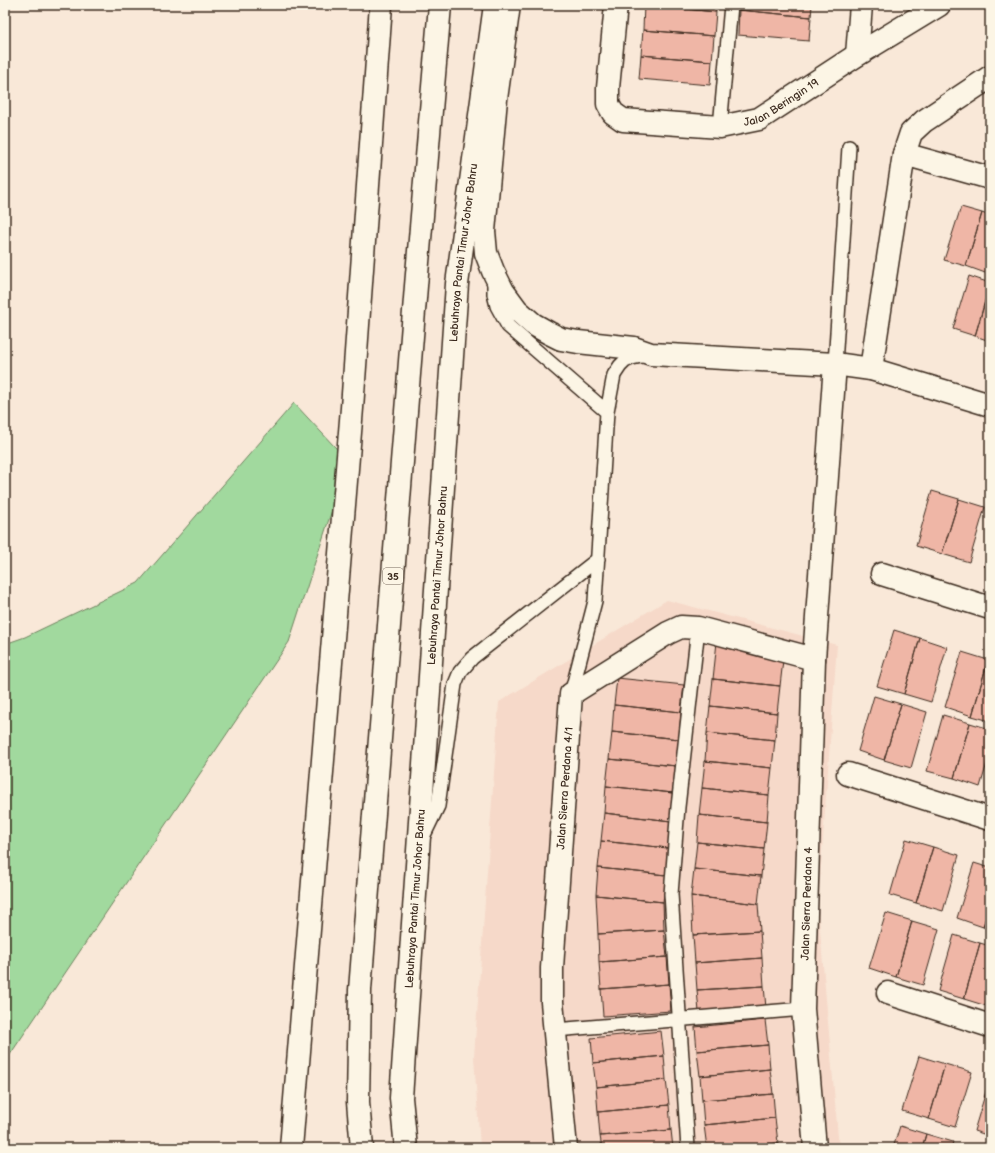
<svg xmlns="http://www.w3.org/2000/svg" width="995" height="1153" font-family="'Balsamiq Sans',sans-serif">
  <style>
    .built { fill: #f6d9c9 }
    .green { fill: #a1d99e; stroke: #6e825e }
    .building { fill: #efb6a6; stroke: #3b2a1e }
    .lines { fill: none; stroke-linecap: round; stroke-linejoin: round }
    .lane-casing { stroke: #3b2a1e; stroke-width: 16 }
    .street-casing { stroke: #3b2a1e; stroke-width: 25 }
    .highway-casing { stroke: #3b2a1e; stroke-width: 25 }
    .lane { stroke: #fcf5e5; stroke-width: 13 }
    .street { stroke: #fcf5e5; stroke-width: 22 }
    .highway { stroke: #fcf5e5; stroke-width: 22 }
    .labels { text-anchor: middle; stroke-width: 3.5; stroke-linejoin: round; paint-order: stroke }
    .shield { fill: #fcf5e5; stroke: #75675a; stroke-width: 1 }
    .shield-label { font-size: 10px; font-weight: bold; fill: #3b2a1e }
    .street-label { font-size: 11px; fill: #3b2a1e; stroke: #fcf5e5 }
  </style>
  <rect width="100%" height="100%" fill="#f9e8d8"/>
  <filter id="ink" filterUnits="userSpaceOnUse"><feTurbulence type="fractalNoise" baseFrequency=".025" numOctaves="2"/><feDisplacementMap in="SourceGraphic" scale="8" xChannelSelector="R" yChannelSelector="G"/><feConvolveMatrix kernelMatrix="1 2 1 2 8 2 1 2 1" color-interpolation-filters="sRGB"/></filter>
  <g filter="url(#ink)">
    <!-- built -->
    <path class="built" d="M 667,600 L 837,645 L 818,907 L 839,1148 L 480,1148 L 474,1057 L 499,702 Z"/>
    <!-- green -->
    <path class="green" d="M 294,403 L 348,461 L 289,642 L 5,1062 L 5,644 L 25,637 L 138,583 Z"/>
    <!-- building -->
    <path class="building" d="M 644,5 L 716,12 L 714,36 L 643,30 Z
      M 644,5 L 716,5 L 716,12 Z
      M 740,5 L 812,5 L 811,17 L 739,10 Z
      M 739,10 L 811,17 L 809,41 L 738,35 Z
      M 643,30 L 714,36 L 712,61 L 641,55 Z
      M 641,55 L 712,61 L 710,85 L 639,79 Z
      M 961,207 L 982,213 L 966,266 L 944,260 Z
      M 982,213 L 990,216 L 990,266 L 988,274 L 966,266 Z
      M 969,276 L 990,283 L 975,336 L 953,329 Z
      M 990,286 L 990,341 L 975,336 Z
      M 932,491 L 959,499 L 942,554 L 916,546 Z
      M 959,499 L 985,507 L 969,562 L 942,554 Z
      M 990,546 L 990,568 L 984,566 Z
      M 894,630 L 920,638 L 904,694 L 877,686 Z
      M 920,638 L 947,647 L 931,702 L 904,694 Z
      M 717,642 L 783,660 L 780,686 L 713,679 Z
      M 962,652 L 988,660 L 972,716 L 945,707 Z
      M 988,660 L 990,660 L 990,721 L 972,716 Z
      M 617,678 L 684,685 L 681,712 L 614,705 Z
      M 713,679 L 780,686 L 777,713 L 710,706 Z
      M 874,696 L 901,704 L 884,760 L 858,751 Z
      M 901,704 L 927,712 L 911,768 L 884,760 Z
      M 614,705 L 681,712 L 679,739 L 612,732 Z
      M 710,706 L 777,713 L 775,740 L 707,733 Z
      M 943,715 L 970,723 L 954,778 L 927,771 Z
      M 970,723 L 990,729 L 990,753 L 980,787 L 954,778 Z
      M 612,732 L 679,739 L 676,766 L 609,759 Z
      M 707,733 L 775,740 L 772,768 L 705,761 Z
      M 609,759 L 676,766 L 673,793 L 606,786 Z
      M 705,761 L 772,768 L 769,795 L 702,788 Z
      M 606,786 L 673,793 L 671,821 L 604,813 Z
      M 702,788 L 769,795 L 767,822 L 699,815 Z
      M 604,813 L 671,821 L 668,848 L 601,841 Z
      M 699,815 L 767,822 L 764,849 L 697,842 Z
      M 906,839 L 933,847 L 916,903 L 890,895 Z
      M 601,841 L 668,848 L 666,875 L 598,868 Z
      M 697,842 L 764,849 L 761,876 L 694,869 Z
      M 933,847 L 959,855 L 943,911 L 916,903 Z
      M 974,863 L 990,868 L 990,904 L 983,927 L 957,918 Z
      M 598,868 L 666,875 L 663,902 L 596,895 Z
      M 694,869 L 761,876 L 758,904 L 691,896 Z
      M 596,895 L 663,902 L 664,930 L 598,934 Z
      M 691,896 L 758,904 L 760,931 L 693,935 Z
      M 990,904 L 990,929 L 983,927 Z
      M 886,913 L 912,921 L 896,977 L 869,968 Z
      M 912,921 L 939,929 L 923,985 L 896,977 Z
      M 664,930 L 667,957 L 599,962 L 598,934 Z
      M 760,931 L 762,958 L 695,963 L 693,935 Z
      M 954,935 L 980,943 L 964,999 L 938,991 Z
      M 980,943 L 990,946 L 990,1007 L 964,999 Z
      M 667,957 L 669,984 L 601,989 L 599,962 Z
      M 762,958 L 764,986 L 697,990 L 695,963 Z
      M 669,984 L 671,1011 L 603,1016 L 601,989 Z
      M 764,986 L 766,1008 L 699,1012 L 697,990 Z
      M 765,1020 L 768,1045 L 697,1051 L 695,1027 Z
      M 661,1031 L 664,1056 L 593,1063 L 591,1038 Z
      M 768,1045 L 770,1069 L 700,1076 L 697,1051 Z
      M 664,1056 L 666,1080 L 596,1087 L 593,1063 Z
      M 919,1056 L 945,1064 L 929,1119 L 902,1111 Z
      M 945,1064 L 972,1072 L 955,1127 L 929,1119 Z
      M 770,1069 L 773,1094 L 702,1100 L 700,1076 Z
      M 990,1078 L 990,1136 L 974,1131 Z
      M 666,1080 L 669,1105 L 598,1112 L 596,1087 Z
      M 773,1094 L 775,1118 L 704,1125 L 702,1100 Z
      M 669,1105 L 671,1130 L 600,1136 L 598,1112 Z
      M 775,1118 L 778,1143 L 725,1148 L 707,1148 L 704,1125 Z
      M 900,1126 L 926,1134 L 922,1148 L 893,1148 Z
      M 671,1130 L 673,1148 L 602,1148 L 600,1136 Z
      M 926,1134 L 953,1142 L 951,1148 L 922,1148 Z
      M 778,1143 L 778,1148 L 725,1148 Z"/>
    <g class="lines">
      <!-- lane casing -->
      <g class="lane-casing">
        <path id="lane" d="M 720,127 L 731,5
          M 494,282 L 494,294 L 497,306 L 508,326 L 607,412
          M 835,364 L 849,147
          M 571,694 L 595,601 L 607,412 L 614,375 L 620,366 L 625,361 L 632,358 L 647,355
          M 423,837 L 438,806 L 455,684 L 460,672 L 472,658 L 598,559
          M 555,1030 L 803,1009
          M 688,1148 L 671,894 L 678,807 L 698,628"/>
      </g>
      <!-- street casing -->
      <g class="street-casing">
        <g id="street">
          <path d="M 509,5 L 496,99 L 484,231 L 486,253 L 493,271 L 503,291 L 517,310 L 533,324 L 549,333 L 561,339 L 578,342 L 634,348 L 651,354 L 835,364 L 871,369 L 990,405"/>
          <path id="s1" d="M 616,5 L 608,88 L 608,104 L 613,113 L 623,120 L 720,127 L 759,119 L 857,55 L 939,5"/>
          <path d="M 857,55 L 861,5"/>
          <path d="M 904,154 L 990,178"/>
          <path d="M 871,369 L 904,154 L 911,133 L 924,121 L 990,77"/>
          <path d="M 882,574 L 990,608"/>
          <path d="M 848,774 L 990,819"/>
          <path d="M 888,993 L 990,1026"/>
          <path id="s2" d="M 566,1148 L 552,1002 L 552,968 L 571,694 L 668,633 L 681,627 L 698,628 L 814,659"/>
          <path id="s3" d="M 815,1148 L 803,1009 L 814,659 L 835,364"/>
        </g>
      </g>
      <!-- highway casing -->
      <g class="highway-casing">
        <g id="highway">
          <path d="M 291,1148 L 352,408 L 381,5"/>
          <path d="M 362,1148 L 358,1102 L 360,990 L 416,286 L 440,5"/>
          <path id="s4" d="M 406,1148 L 401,1098 L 457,284 L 495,5"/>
        </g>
      </g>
      <!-- lane -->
      <use href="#lane" class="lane"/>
      <!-- street -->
      <use href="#street" class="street"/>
      <!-- highway -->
      <use href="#highway" class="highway"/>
    </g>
  </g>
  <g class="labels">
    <!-- shield labels -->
    <rect class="shield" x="383" y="568" width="20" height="16" rx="3"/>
    <g class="shield-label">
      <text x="393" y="580">35</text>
    </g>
    <!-- street labels -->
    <g class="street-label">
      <text dy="4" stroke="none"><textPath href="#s1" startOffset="286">Jalan Beringin 19</textPath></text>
      <text dy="4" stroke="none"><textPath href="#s4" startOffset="898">Lebuhraya Pantai Timur Johor Bahru</textPath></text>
      <text dy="4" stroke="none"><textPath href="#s4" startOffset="574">Lebuhraya Pantai Timur Johor Bahru</textPath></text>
      <text dy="4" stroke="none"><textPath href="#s2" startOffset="361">Jalan Sierra Perdana 4/1</textPath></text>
      <text dy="4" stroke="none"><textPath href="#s4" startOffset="250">Lebuhraya Pantai Timur Johor Bahru</textPath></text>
      <text dy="4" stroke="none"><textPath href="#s3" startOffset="245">Jalan Sierra Perdana 4</textPath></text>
    </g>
  </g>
  <!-- margin -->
  <rect width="995" height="1153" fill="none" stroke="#fcf5e5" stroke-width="20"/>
  <rect x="10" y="10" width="975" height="1133" fill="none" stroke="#3b2a1e" stroke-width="1.5" filter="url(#ink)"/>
</svg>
